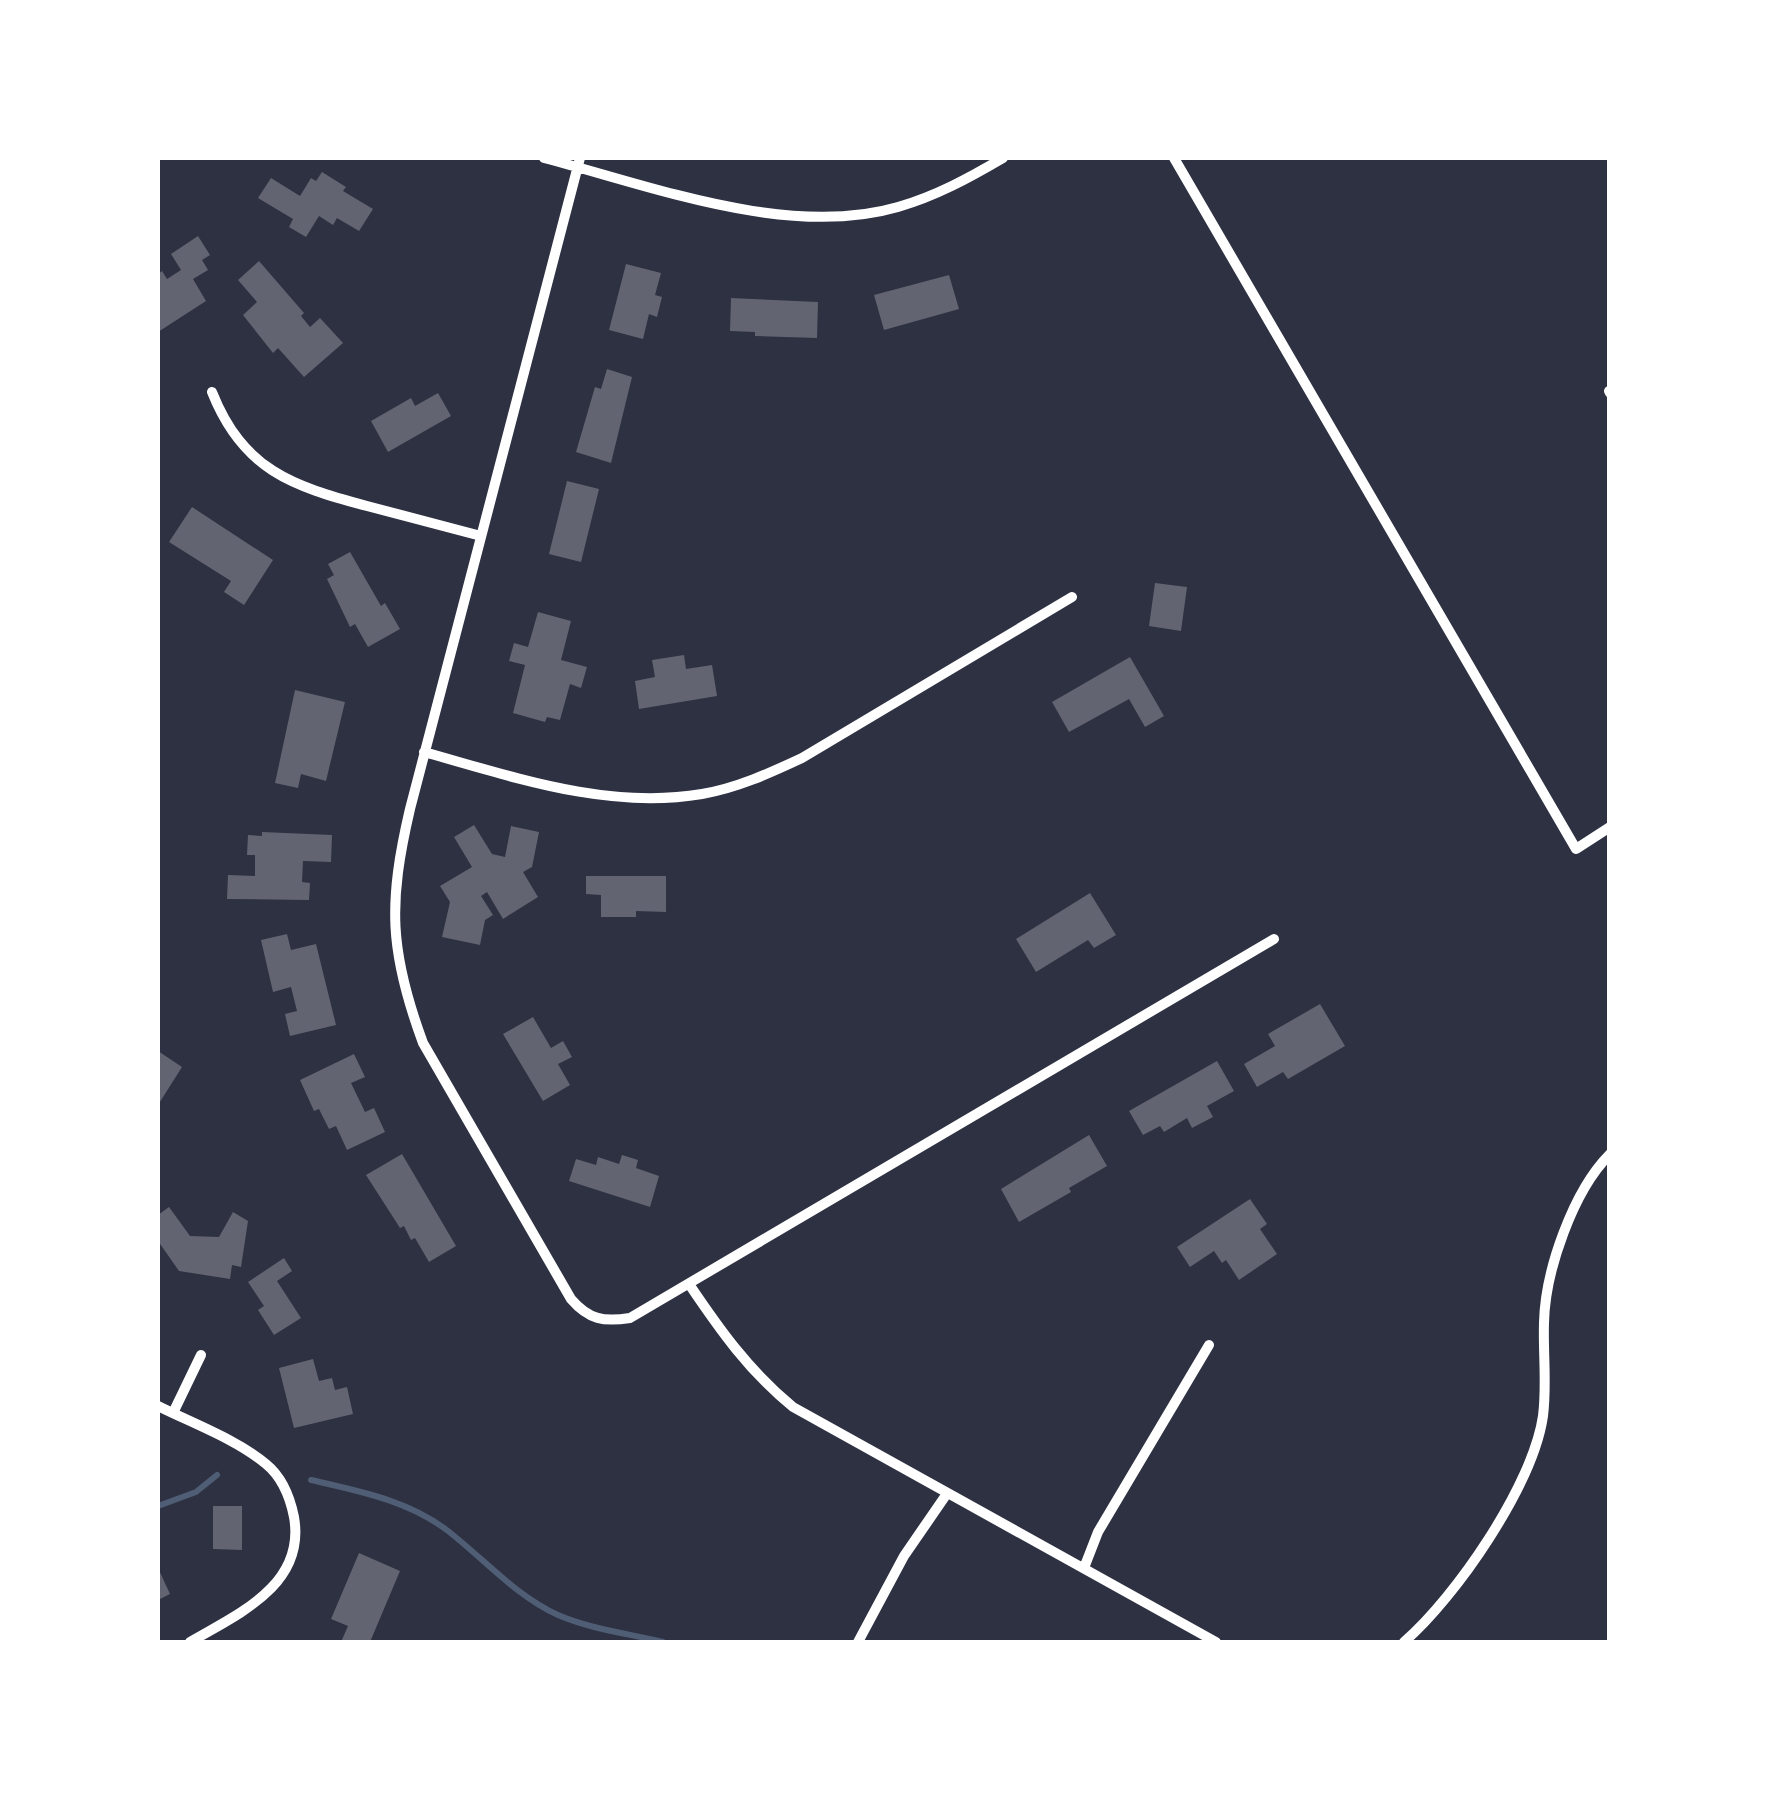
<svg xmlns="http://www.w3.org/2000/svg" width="1767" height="1800" font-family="Raleway,sans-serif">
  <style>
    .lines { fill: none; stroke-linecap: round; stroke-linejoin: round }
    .stream { stroke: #4f5d75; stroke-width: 6 }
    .building { fill: #626471 }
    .minor { stroke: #fff; stroke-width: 10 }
  </style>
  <rect width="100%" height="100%" fill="#2d3142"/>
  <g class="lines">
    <!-- stream -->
    <path class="stream" d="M 311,1480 C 358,1491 408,1500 448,1531 C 484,1559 516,1596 558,1615 C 590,1629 630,1634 663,1642
      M 158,1506 L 196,1492 L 217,1475"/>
  </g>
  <!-- building -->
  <path class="building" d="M 322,172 L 346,187 L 343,191 L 373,209 L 359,231 L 337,218 L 333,225 L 319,216 L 306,237 L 289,227 L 293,219 L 258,198 L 271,178 L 300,196 L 311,178 L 316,181 Z
    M 198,236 L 210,255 L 202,260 L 208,270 L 193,279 L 206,301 L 158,332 L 158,274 L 162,271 L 167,279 L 181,270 L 171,254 Z
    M 259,261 L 304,313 L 301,316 L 310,327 L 320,318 L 343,343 L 304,377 L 278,348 L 273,353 L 243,315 L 257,302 L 238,280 Z
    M 626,264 L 661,273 L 655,295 L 662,297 L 657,317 L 649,314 L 643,339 L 609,330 Z
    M 949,275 L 959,309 L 884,330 L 874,295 Z
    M 731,298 L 818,302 L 817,338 L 755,336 L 755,332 L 730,331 Z
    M 607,369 L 632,377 L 611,463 L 576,452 L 595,387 L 601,389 Z
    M 438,393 L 451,416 L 388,452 L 371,421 L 411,398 L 415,406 Z
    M 567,481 L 599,489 L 581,562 L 549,554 Z
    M 192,507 L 273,560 L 244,605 L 224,592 L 231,581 L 169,542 Z
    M 350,552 L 381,606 L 385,603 L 400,629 L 368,647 L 355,624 L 350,627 L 327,579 L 334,575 L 328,564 Z
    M 1155,583 L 1187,587 L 1181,631 L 1149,626 Z
    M 538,612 L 571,621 L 561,660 L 587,667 L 581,688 L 570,684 L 560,720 L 547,717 L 545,722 L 513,713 L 525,665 L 509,661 L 514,643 L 528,647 Z
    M 684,655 L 686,669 L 712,665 L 717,696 L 639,709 L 635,681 L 655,677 L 652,660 Z
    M 1130,657 L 1164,716 L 1145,727 L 1129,699 L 1069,732 L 1052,702 Z
    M 295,690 L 345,702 L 326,781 L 301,774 L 298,788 L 275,783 Z
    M 474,825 L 492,854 L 505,857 L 511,826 L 539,832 L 532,867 L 523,872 L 538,897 L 503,919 L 487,892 L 481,896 L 493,915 L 485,920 L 480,945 L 442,937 L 450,902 L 440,886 L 472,867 L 454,837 Z
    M 262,832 L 332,835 L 331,862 L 303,861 L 302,882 L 310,883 L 309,900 L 227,899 L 228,875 L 255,876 L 255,855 L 247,855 L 248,835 L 262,836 Z
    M 586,876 L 666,876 L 666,912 L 636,911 L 636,917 L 601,917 L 601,895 L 586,894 Z
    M 1090,893 L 1116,935 L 1094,948 L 1088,940 L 1036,972 L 1016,939 Z
    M 287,934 L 291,950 L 316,944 L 336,1025 L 290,1036 L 285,1014 L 297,1011 L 291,987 L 273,992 L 261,940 Z
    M 1320,1004 L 1345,1046 L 1288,1079 L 1283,1072 L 1257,1087 L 1244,1064 L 1275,1046 L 1268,1034 Z
    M 533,1017 L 551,1048 L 563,1041 L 572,1057 L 558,1064 L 570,1085 L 543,1101 L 503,1034 Z
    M 158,1051 L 182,1067 L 158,1105 Z
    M 354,1054 L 365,1077 L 351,1083 L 365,1112 L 374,1108 L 385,1132 L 347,1150 L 336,1126 L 329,1129 L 319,1109 L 314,1111 L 300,1080 Z
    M 1217,1061 L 1234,1091 L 1207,1106 L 1213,1117 L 1192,1128 L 1187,1118 L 1164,1132 L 1160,1126 L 1143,1135 L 1129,1111 Z
    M 1089,1135 L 1107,1166 L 1069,1188 L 1071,1192 L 1019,1222 L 1001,1189 Z
    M 402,1154 L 456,1246 L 429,1262 L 415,1238 L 411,1240 L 404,1226 L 400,1228 L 366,1175 Z
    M 622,1155 L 638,1160 L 636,1168 L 659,1176 L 650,1207 L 569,1181 L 576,1159 L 596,1165 L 598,1157 L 619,1164 Z
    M 1250,1199 L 1267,1224 L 1260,1229 L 1277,1254 L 1239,1280 L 1226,1260 L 1222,1263 L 1214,1251 L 1190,1267 L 1177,1247 Z
    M 169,1207 L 190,1236 L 219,1237 L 233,1212 L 248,1221 L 241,1267 L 232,1265 L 230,1279 L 179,1271 L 158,1241 L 158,1215 Z
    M 284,1258 L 292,1271 L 277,1281 L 301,1318 L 274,1335 L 258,1310 L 264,1306 L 248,1282 Z
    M 313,1359 L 319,1381 L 332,1378 L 335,1390 L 347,1387 L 353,1414 L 294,1428 L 279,1368 Z
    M 213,1506 L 242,1506 L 242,1550 L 213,1549 Z
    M 359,1553 L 400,1571 L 370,1642 L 341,1642 L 348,1626 L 331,1619 Z
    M 158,1568 L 170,1594 L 158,1600 Z"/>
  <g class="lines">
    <!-- minor -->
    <path class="minor" d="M 544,158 C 651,186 789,239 898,207 C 936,196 969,178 1003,158
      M 580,158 L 410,809 C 388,903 389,951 423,1043 L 571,1299 C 589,1320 604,1322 630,1318 L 1274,939
      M 1174,158 L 1576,849 L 1610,827
      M 1609,391 L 1610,393
      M 212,392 C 243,470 292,486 367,506 C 405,516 443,526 481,536
      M 424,752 C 514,777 607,810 702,794 C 737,788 770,773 802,758 L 1072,597
      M 689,1284 C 720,1330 749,1371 793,1407 L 1216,1642
      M 158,1406 C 192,1423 236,1439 266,1464 C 282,1477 290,1497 294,1517 C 306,1585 238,1614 190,1642
      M 173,1413 L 201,1355
      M 1084,1568 L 1098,1532 L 1209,1345
      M 858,1642 L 904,1556 L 946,1495
      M 1404,1642 C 1456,1597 1533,1485 1543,1416 C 1547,1385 1543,1354 1544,1323 C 1545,1271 1573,1191 1610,1154"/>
  </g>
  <!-- border -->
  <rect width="1767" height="1800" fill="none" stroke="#ffffff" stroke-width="320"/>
</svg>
